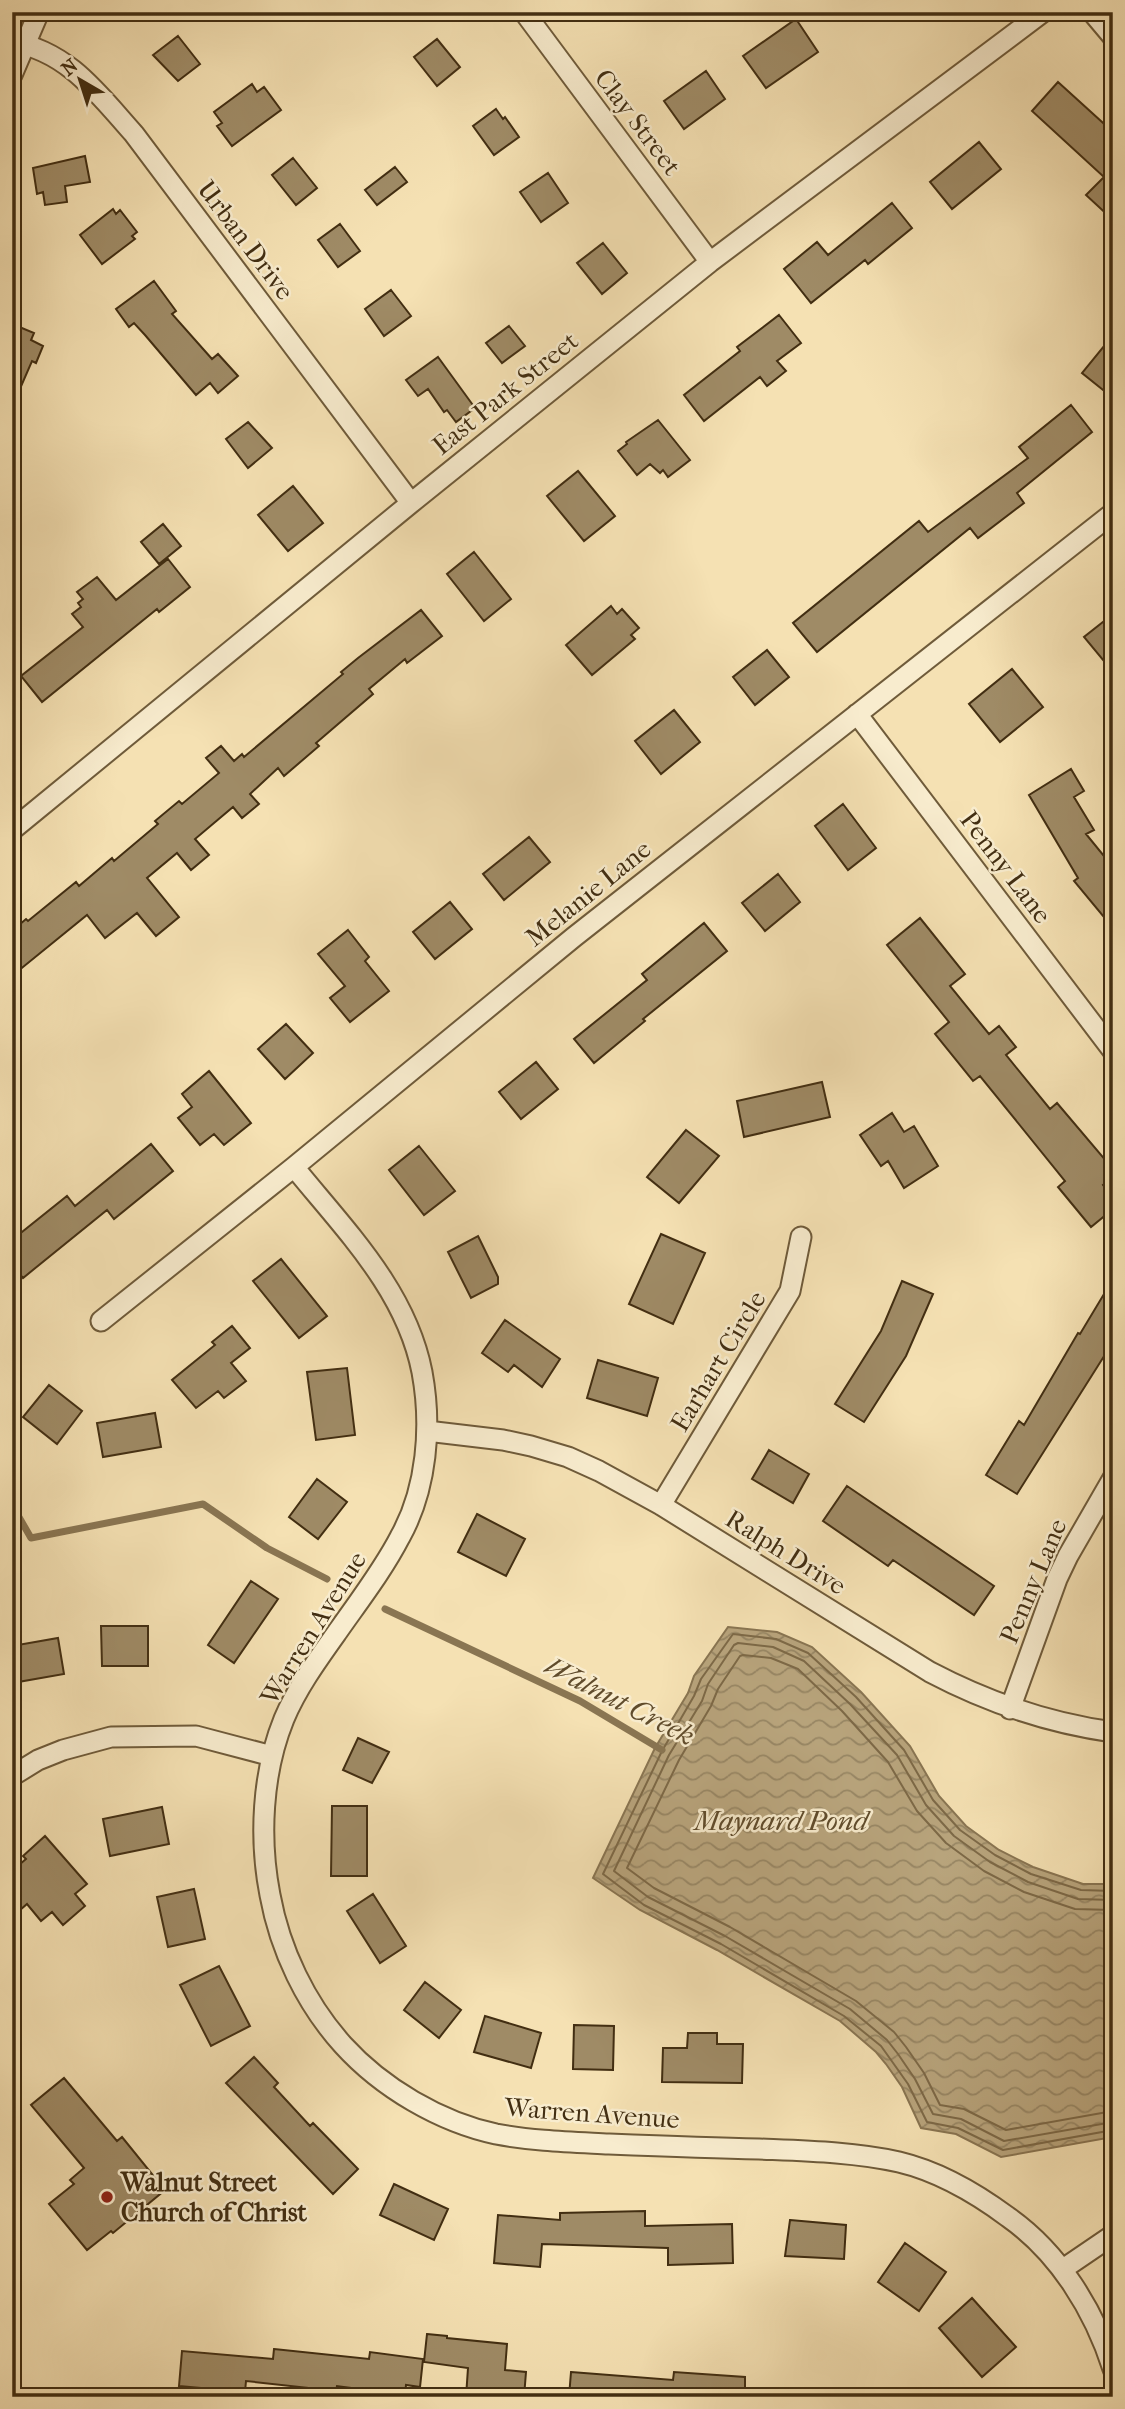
<svg xmlns="http://www.w3.org/2000/svg" width="1125" height="2409" font-family="'IM FELL French Canon',serif">
  <style>
    .water { fill: url(#water-waves); stroke: #897552; stroke-width: 2 }
    .lines { fill: none; stroke-linecap: round; stroke-linejoin: round }
    .shore { stroke: #7d6947; stroke-width: 2 }
    .stream { stroke: #897552; stroke-width: 7 }
    .building { fill: #9f8b66; stroke: #422e12; stroke-width: 2 }
    .minor-casing { stroke: #6f5b3a; stroke-width: 23 }
    .minor { stroke: #f8ecce; stroke-width: 19 }
    .poi-dot { fill: #8f2418; stroke: #f8ecce; stroke-width: 2.5 }
    .labels { text-anchor: middle; stroke-width: 5; stroke-linejoin: round; paint-order: stroke }
    .street-label { font-size: 26px; fill: #422e12; stroke: #f8ecce }
    .poi-label { font-size: 26px; font-weight: bold; fill: #422e12; stroke: #f8ecce; text-anchor: start }
    .water-label { font-size: 28px; font-style: italic; fill: #604c2c; stroke: #f8ecce }
  </style>
  <defs>
    <pattern id="water-waves" width="16" height="10" patternUnits="userSpaceOnUse" patternTransform="scale(1.75)"><rect width="16" height="10" fill="#b8a47c"/><path d="M0 5q4-4 8 0t8 0" fill="none" stroke="#978664"/></pattern>
  </defs>
  <rect width="100%" height="100%" fill="#f5e1b3"/>
  <filter id="stains"><feTurbulence type="fractalNoise" baseFrequency=".00286" numOctaves="4"/><feColorMatrix values="0 0 0 0 .2 0 0 0 0 .09 0 0 0 0 .02 0 0 0 .5 -.17"/></filter>
  <radialGradient id="worn" r=".72"><stop offset=".6" stop-color="#630" stop-opacity="0"/><stop offset="1" stop-color="#630" stop-opacity=".3"/></radialGradient>
  <!-- water -->
  <path class="water" d="M 728,1627 L 777,1632 L 812,1647 L 861,1692 L 910,1746 L 939,1796 L 966,1826 L 999,1850 L 1033,1867 L 1083,1884 L 1113,1884 L 1113,2137 L 1001,2157 L 956,2134 L 921,2128 L 902,2087 L 886,2064 L 876,2052 L 840,2021 L 717,1950 L 640,1910 L 593,1878 L 655,1748 L 688,1693 L 694,1676 Z"/>
  <g class="lines">
    <!-- shore -->
    <path class="shore" d="M 1113,1891 L 1081,1890 L 1031,1874 L 995,1855 L 960,1830 L 933,1800 L 904,1750 L 856,1697 L 808,1653 L 776,1639 L 733,1634 L 701,1679 L 694,1696 L 662,1751 L 603,1874 L 644,1905 L 721,1944 L 844,2016 L 881,2046 L 891,2060 L 908,2084 L 927,2122 L 958,2128 L 1003,2150 L 1113,2130
      M 1113,1900 L 1078,1899 L 1028,1882 L 990,1862 L 954,1836 L 926,1805 L 897,1755 L 850,1704 L 804,1661 L 773,1647 L 738,1643 L 734,1645 L 708,1684 L 702,1701 L 669,1755 L 614,1871 L 648,1897 L 725,1936 L 850,2009 L 887,2040 L 898,2054 L 915,2079 L 933,2114 L 961,2119 L 1004,2141 L 1113,2122
      M 1113,1910 L 1075,1909 L 1024,1892 L 984,1871 L 946,1843 L 917,1811 L 888,1762 L 842,1711 L 798,1669 L 771,1658 L 743,1655 L 740,1656 L 718,1689 L 711,1706 L 679,1760 L 627,1868 L 654,1888 L 730,1927 L 856,2001 L 894,2032 L 906,2047 L 924,2073 L 940,2105 L 964,2109 L 1006,2130 L 1113,2111"/>
    <!-- stream -->
    <path class="stream" d="M 12,1505 L 31,1538 L 203,1504 L 267,1548 L 327,1579
      M 385,1609 L 580,1701 L 662,1750"/>
  </g>
  <!-- building -->
  <path class="building" d="M 796,19 L 818,52 L 766,88 L 743,56 Z
    M 178,36 L 200,64 L 178,81 L 153,55 Z
    M 437,39 L 460,67 L 437,86 L 414,57 Z
    M 706,71 L 725,99 L 684,129 L 664,101 Z
    M 1058,82 L 1113,132 L 1113,220 L 1086,195 L 1104,177 L 1032,111 Z
    M 252,84 L 257,92 L 264,87 L 281,110 L 232,146 L 217,126 L 222,123 L 214,112 Z
    M 496,109 L 503,119 L 505,117 L 519,137 L 494,155 L 473,126 Z
    M 979,142 L 1001,169 L 952,209 L 930,182 Z
    M 85,156 L 90,182 L 65,186 L 67,202 L 45,205 L 43,192 L 37,194 L 33,168 Z
    M 293,158 L 317,188 L 296,205 L 272,175 Z
    M 395,167 L 407,182 L 377,205 L 365,190 Z
    M 548,173 L 568,203 L 541,222 L 520,192 Z
    M 892,203 L 912,228 L 868,264 L 865,260 L 811,303 L 784,269 L 817,242 L 828,255 Z
    M 113,209 L 116,214 L 120,210 L 137,232 L 132,236 L 135,239 L 102,264 L 80,235 Z
    M 340,224 L 360,251 L 338,267 L 318,240 Z
    M 603,243 L 627,273 L 602,294 L 577,263 Z
    M 154,281 L 176,311 L 172,314 L 212,359 L 218,354 L 238,376 L 218,393 L 210,383 L 196,395 L 145,335 L 134,323 L 129,327 L 116,309 Z
    M 391,290 L 411,316 L 384,336 L 365,309 Z
    M 779,315 L 801,343 L 777,361 L 786,371 L 767,386 L 760,377 L 704,421 L 684,395 L 740,351 L 737,347 Z
    M 17,326 L 34,333 L 31,340 L 43,346 L 36,363 L 32,361 L 12,407 L 12,332 Z
    M 509,326 L 525,346 L 502,363 L 486,343 Z
    M 1113,335 L 1113,398 L 1082,373 Z
    M 438,357 L 475,408 L 456,422 L 447,410 L 444,412 L 428,389 L 418,396 L 406,380 Z
    M 1071,405 L 1092,432 L 1017,493 L 1024,503 L 978,538 L 970,528 L 817,652 L 793,623 L 919,521 L 928,532 L 1028,458 L 1019,447 Z
    M 658,420 L 690,460 L 668,477 L 663,470 L 660,473 L 650,464 L 637,475 L 618,451 L 627,444 L 626,442 Z
    M 248,422 L 272,448 L 248,468 L 226,439 Z
    M 578,471 L 615,516 L 584,541 L 547,496 Z
    M 293,486 L 323,523 L 288,551 L 258,515 Z
    M 163,524 L 181,546 L 159,564 L 141,542 Z
    M 474,552 L 511,599 L 484,621 L 447,574 Z
    M 168,559 L 190,587 L 159,612 L 157,609 L 42,702 L 21,676 L 83,627 L 72,614 L 81,607 L 78,603 L 83,599 L 77,592 L 97,577 L 116,600 Z
    M 611,606 L 617,614 L 622,609 L 639,628 L 631,635 L 635,639 L 592,675 L 566,645 Z
    M 421,610 L 442,636 L 407,663 L 405,659 L 369,689 L 373,694 L 316,743 L 319,746 L 284,776 L 278,768 L 250,794 L 259,804 L 242,818 L 233,807 L 195,839 L 209,855 L 191,870 L 177,853 L 147,878 L 179,917 L 156,936 L 137,913 L 105,938 L 87,915 L 12,976 L 12,931 L 26,919 L 28,921 L 76,882 L 79,886 L 112,858 L 114,861 L 158,824 L 155,821 L 179,801 L 182,804 L 219,773 L 206,758 L 221,746 L 234,761 L 242,754 L 244,757 L 343,674 L 341,672 L 358,658 Z
    M 1113,614 L 1113,672 L 1084,637 Z
    M 767,650 L 789,677 L 755,705 L 733,677 Z
    M 1012,669 L 1043,707 L 1000,742 L 969,704 Z
    M 674,710 L 700,742 L 661,774 L 635,741 Z
    M 1071,769 L 1084,791 L 1074,797 L 1094,830 L 1086,834 L 1113,867 L 1113,928 L 1074,881 L 1078,878 L 1029,795 Z
    M 843,804 L 876,848 L 848,870 L 815,826 Z
    M 529,837 L 550,862 L 504,900 L 483,874 Z
    M 778,874 L 800,902 L 765,931 L 742,903 Z
    M 450,902 L 472,929 L 435,959 L 413,932 Z
    M 920,918 L 965,974 L 950,986 L 989,1034 L 999,1026 L 1016,1047 L 1006,1055 L 1050,1109 L 1057,1103 L 1113,1169 L 1113,1177 L 1103,1185 L 1113,1198 L 1113,1209 L 1091,1227 L 1058,1187 L 1065,1181 L 980,1076 L 973,1081 L 935,1034 L 949,1022 L 887,945 Z
    M 704,923 L 727,951 L 643,1019 L 645,1021 L 594,1063 L 574,1039 L 647,980 L 642,974 Z
    M 348,930 L 369,957 L 365,961 L 389,991 L 350,1022 L 330,998 L 345,986 L 318,954 Z
    M 286,1024 L 313,1053 L 285,1079 L 258,1049 Z
    M 536,1062 L 558,1089 L 521,1119 L 499,1092 Z
    M 209,1071 L 251,1123 L 224,1145 L 214,1134 L 200,1145 L 178,1118 L 192,1107 L 182,1094 Z
    M 822,1082 L 830,1117 L 744,1137 L 737,1101 Z
    M 892,1113 L 904,1132 L 914,1126 L 938,1166 L 904,1188 L 888,1161 L 881,1166 L 860,1135 Z
    M 686,1130 L 719,1156 L 679,1203 L 647,1177 Z
    M 151,1144 L 173,1171 L 114,1219 L 107,1210 L 23,1278 L 12,1265 L 12,1240 L 67,1196 L 75,1206 Z
    M 419,1146 L 455,1191 L 424,1215 L 389,1170 Z
    M 661,1234 L 705,1253 L 673,1324 L 629,1304 Z
    M 478,1236 L 498,1277 L 498,1284 L 471,1298 L 448,1252 Z
    M 281,1259 L 327,1316 L 299,1338 L 253,1281 Z
    M 1113,1279 L 1113,1342 L 1017,1494 L 986,1475 L 1019,1421 L 1024,1425 L 1078,1333 L 1080,1334 Z
    M 902,1281 L 933,1294 L 906,1356 L 864,1422 L 835,1404 L 881,1331 Z
    M 505,1320 L 560,1359 L 542,1387 L 514,1365 L 508,1372 L 482,1353 Z
    M 232,1326 L 250,1348 L 231,1363 L 246,1381 L 224,1398 L 218,1391 L 196,1408 L 172,1380 L 215,1345 L 212,1342 Z
    M 598,1360 L 658,1378 L 647,1416 L 587,1398 Z
    M 347,1368 L 355,1435 L 316,1440 L 307,1372 Z
    M 49,1385 L 82,1411 L 57,1444 L 23,1417 Z
    M 155,1413 L 161,1447 L 103,1457 L 97,1423 Z
    M 769,1450 L 809,1474 L 793,1503 L 752,1479 Z
    M 317,1479 L 347,1502 L 318,1539 L 289,1517 Z
    M 847,1486 L 994,1586 L 974,1615 L 893,1560 L 888,1566 L 823,1521 Z
    M 477,1514 L 525,1539 L 506,1576 L 458,1552 Z
    M 251,1581 L 278,1599 L 234,1663 L 208,1645 Z
    M 101,1626 L 148,1626 L 148,1666 L 102,1666 Z
    M 58,1638 L 64,1674 L 18,1682 L 12,1646 Z
    M 358,1738 L 389,1752 L 372,1783 L 343,1770 Z
    M 332,1806 L 367,1806 L 367,1876 L 331,1876 Z
    M 162,1807 L 169,1844 L 110,1856 L 103,1819 Z
    M 45,1836 L 87,1884 L 75,1894 L 85,1906 L 63,1925 L 52,1912 L 41,1921 L 27,1904 L 12,1917 L 12,1871 L 26,1859 L 23,1856 Z
    M 194,1889 L 205,1939 L 168,1947 L 157,1897 Z
    M 373,1894 L 406,1946 L 380,1963 L 347,1911 Z
    M 219,1966 L 250,2026 L 211,2046 L 180,1985 Z
    M 425,1982 L 461,2010 L 439,2038 L 404,2010 Z
    M 485,2016 L 541,2033 L 531,2068 L 474,2052 Z
    M 574,2025 L 614,2026 L 613,2070 L 573,2069 Z
    M 688,2033 L 717,2033 L 717,2044 L 743,2044 L 742,2083 L 662,2082 L 663,2048 L 687,2048 Z
    M 254,2057 L 278,2083 L 274,2087 L 310,2126 L 313,2123 L 358,2169 L 333,2194 L 226,2083 Z
    M 64,2078 L 117,2141 L 122,2137 L 165,2190 L 113,2233 L 111,2231 L 87,2250 L 49,2204 L 74,2184 L 70,2180 L 84,2168 L 31,2105 Z
    M 394,2184 L 448,2209 L 434,2240 L 380,2215 Z
    M 645,2211 L 645,2226 L 732,2224 L 733,2263 L 668,2265 L 668,2248 L 542,2244 L 540,2267 L 494,2263 L 498,2215 L 560,2220 L 560,2213 Z
    M 790,2220 L 846,2225 L 844,2259 L 785,2256 Z
    M 905,2243 L 946,2272 L 919,2311 L 878,2282 Z
    M 972,2298 L 1016,2347 L 982,2377 L 939,2328 Z
    M 427,2334 L 447,2336 L 447,2338 L 507,2344 L 505,2370 L 526,2372 L 524,2397 L 466,2397 L 468,2368 L 424,2362 Z
    M 274,2349 L 369,2359 L 370,2352 L 423,2359 L 420,2387 L 406,2385 L 405,2395 L 337,2386 L 336,2391 L 246,2381 L 245,2392 L 179,2386 L 182,2351 L 273,2359 Z
    M 571,2372 L 673,2380 L 674,2372 L 745,2377 L 745,2397 L 569,2397 Z"/>
  <g class="lines">
    <!-- minor casing -->
    <g class="minor-casing">
      <path id="minor" d="M 524,12 L 710,262
        M 1092,12 L 1113,37
        M 12,42 C 68,51 99,95 134,134 L 411,503
        M 12,75 L 39,12
        M 857,714 L 1113,1051
        M 12,830 L 411,503 L 710,262 L 1043,12
        M 294,1167 C 345,1230 406,1290 422,1372 C 432,1426 427,1489 400,1537 C 383,1570 359,1601 338,1631 C 318,1659 297,1688 284,1719 C 262,1773 259,1839 270,1895 C 280,1950 306,2004 343,2045 C 382,2088 440,2122 496,2134 C 533,2141 571,2142 609,2144 C 659,2146 709,2148 759,2149 C 806,2151 853,2152 899,2162 C 937,2171 977,2194 1008,2217 C 1059,2253 1094,2310 1113,2369
        M 101,1321 L 294,1167 L 574,937 L 1113,513
        M 427,1431 L 503,1440 L 531,1446 L 568,1457 L 599,1471 L 661,1505 L 930,1672 C 989,1703 1047,1723 1113,1732
        M 661,1505 L 790,1291 L 801,1237
        M 1010,1709 L 1057,1579 L 1068,1556 L 1113,1478
        M 12,1776 L 38,1760 L 63,1750 L 111,1737 L 196,1736 L 272,1756
        M 1063,2269 L 1113,2235"/>
    </g>
    <!-- minor -->
    <use href="#minor" class="minor"/>
  </g>
  <!-- markers -->
  <circle class="poi-dot" cx="107" cy="2197" r="7"/>
  <g class="labels">
    <!-- street labels -->
    <g class="street-label">
      <text transform="translate(638 122) rotate(53)" y="9">Clay Street</text>
      <text transform="translate(246 240) rotate(53)" y="9">Urban Drive</text>
      <text transform="translate(505 393) rotate(-39)" y="9">East Park Street</text>
      <text transform="translate(1006 867) rotate(53)" y="9">Penny Lane</text>
      <text transform="translate(588 893) rotate(-39)" y="9">Melanie Lane</text>
      <text transform="translate(718 1361) rotate(-59)" y="9">Earhart Circle</text>
      <text transform="translate(786 1552) rotate(32)" y="9">Ralph Drive</text>
      <text transform="translate(1033 1581) rotate(-67)" y="9">Penny Lane</text>
      <text transform="translate(313 1628) rotate(-58)" y="9">Warren Avenue</text>
      <text transform="translate(592 2113) rotate(4)" y="9">Warren Avenue</text>
    </g>
    <!-- poi labels -->
    <g class="poi-label">
      <text x="121" y="2191">Walnut Street<tspan x="121" dy="30">Church of Christ</tspan></text>
    </g>
    <!-- water labels -->
    <g class="water-label">
      <text transform="translate(620 1700) rotate(27)" y="10">Walnut Creek</text>
      <text x="781" y="1830">Maynard Pond</text>
    </g>
  </g>
  <!-- margin -->
  <rect width="1125" height="2409" fill="none" stroke="#f5e1b3" stroke-width="42"/>
  <rect x="14" y="14" width="1097" height="2381" fill="none" stroke="#422e12" stroke-width="3.5"/>
  <rect x="21" y="21" width="1083" height="2367" fill="none" stroke="#422e12" stroke-width="2"/>
  <!-- north arrow -->
  <g transform="translate(80 80) rotate(321)" stroke="#f8ecce" stroke-width="5" paint-order="stroke">
  <path d="M0-5L12 26L0 18L-12 26Z" fill="#422e12"/>
  <text y="-10" font-size="19" font-weight="bold" text-anchor="middle" fill="#422e12">N</text>
  </g>
  <rect width="100%" height="100%" filter="url(#stains)"/>
  <rect width="100%" height="100%" fill="url(#worn)"/>
</svg>
